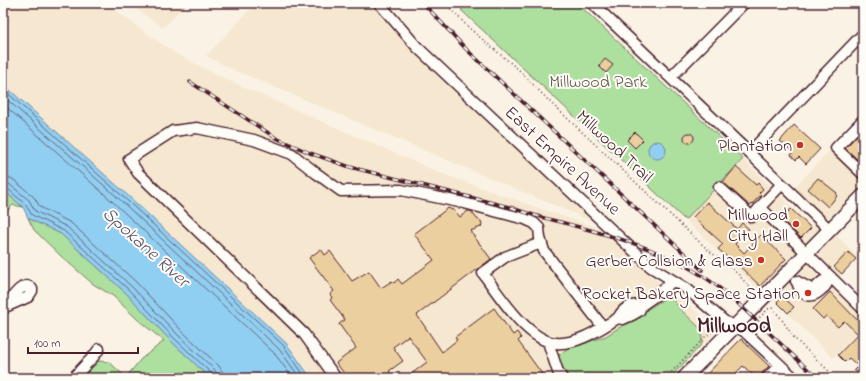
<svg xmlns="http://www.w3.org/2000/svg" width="866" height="381" font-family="'Indie Flower',sans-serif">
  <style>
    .built { fill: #f6e8d0 }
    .green { fill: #addf9f; stroke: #7c7f65 }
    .water { fill: #91cff2; stroke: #7589a2 }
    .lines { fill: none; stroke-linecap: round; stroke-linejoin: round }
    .shore { stroke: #66657b; stroke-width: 1 }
    .building { fill: #eccf9f; stroke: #4a1f2b }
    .minor-casing { stroke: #4a1f2b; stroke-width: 13 }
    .major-casing { stroke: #4a1f2b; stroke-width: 16 }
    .path { stroke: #4a1f2b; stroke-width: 1.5; stroke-dasharray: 1 3; stroke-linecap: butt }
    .minor { stroke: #fdfcf7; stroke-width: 10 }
    .major { stroke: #fdfcf7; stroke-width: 13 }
    .rail-casing { stroke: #4a1f2b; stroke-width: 3.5 }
    .rail { stroke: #fdfcf7; stroke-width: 2; stroke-dasharray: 6; stroke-linecap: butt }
    .poi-dot { fill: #c8321e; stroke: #fdfcf7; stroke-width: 1.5 }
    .labels { text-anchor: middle; stroke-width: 4; stroke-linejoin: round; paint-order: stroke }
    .park-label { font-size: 18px; fill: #68594e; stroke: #fdfcf7 }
    .poi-label { font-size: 18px; fill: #4a1f2b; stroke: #fdfcf7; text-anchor: end }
    .street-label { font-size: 18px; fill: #4a1f2b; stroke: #fdfcf7 }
    .water-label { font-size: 19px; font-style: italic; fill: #5f5467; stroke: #fdfcf7 }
    .district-label { font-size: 22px; font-weight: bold; fill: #4a1f2b; stroke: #fdfcf7 }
  </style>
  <rect width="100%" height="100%" fill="#faf3e5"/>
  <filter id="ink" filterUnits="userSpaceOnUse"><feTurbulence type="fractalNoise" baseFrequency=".025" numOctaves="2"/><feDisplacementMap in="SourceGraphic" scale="8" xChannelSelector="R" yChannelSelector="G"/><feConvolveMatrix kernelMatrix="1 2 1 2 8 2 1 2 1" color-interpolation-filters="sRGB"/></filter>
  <g filter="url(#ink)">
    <!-- built -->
    <path class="built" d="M 3,3 L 106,3 L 153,38 L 179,55 L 211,72 L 243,87 L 443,174 L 545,210 L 602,229 L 666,289 L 685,302 L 702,316 L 713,327 L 714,333 L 671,378 L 311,378 L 286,343 L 122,190 L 3,84 Z
      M 128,3 L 187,3 L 163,28 Z
      M 256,3 L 293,3 L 296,5 L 297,3 L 373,3 L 394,30 L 426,63 L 596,223 L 236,71 L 206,56 Z
      M 831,149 L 863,180 L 863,187 L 834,216 L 830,218 L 826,217 L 794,188 Z
      M 743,159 L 811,226 L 816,223 L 819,225 L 820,228 L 818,233 L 759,290 L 685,220 Z
      M 836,235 L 858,257 L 837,279 L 821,263 L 818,257 L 820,251 Z
      M 809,265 L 816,267 L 863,313 L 863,328 L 833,358 L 774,300 L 805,267 Z"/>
    <!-- green -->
    <path class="green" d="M 469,3 L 577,3 L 743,159 L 685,220 L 461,10 Z
      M 3,190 L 23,207 L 13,205 L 3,215 Z
      M 28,218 L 61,234 L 126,293 L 171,341 L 210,378 L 82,378 L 99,361 L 109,362 L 126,377 L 141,359 L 164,341 L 138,320 L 113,296 L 93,284 L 62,257 L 34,230 Z
      M 670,295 L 679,308 L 702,330 L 702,344 L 670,378 L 567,378 L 557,365 L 559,355 L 567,349 L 606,336 Z"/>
    <!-- water -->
    <path class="water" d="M 3,84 L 122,190 L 286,343 L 311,378 L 210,378 L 171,341 L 126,293 L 61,234 L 28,218 L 23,207 L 3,190 Z
      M648 150a9 9 0 1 1 18 0a9 9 0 1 1-18 0Z"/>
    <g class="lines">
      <!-- shore -->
      <path class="shore" d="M 3,89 L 119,193 L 283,345 L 306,378
        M 3,96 L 116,196 L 279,349 L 300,378
        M 3,104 L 112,201 L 274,353 L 293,378
        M 3,176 L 8,177 L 14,180 L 34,197 L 40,207 L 71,223 L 136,282 L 182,331 L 219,366 L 222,371 L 224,378
        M 3,182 L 9,184 L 29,200 L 35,211 L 67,227 L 132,287 L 178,335 L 215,370 L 218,378
        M 3,187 L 7,188 L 25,204 L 32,215 L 64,231 L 129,290 L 174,338 L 211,373 L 213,378"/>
    </g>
    <!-- building -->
    <path class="building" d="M 605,59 L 613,65 L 606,73 L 599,66 Z
      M 794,125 L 820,149 L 806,164 L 799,157 L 796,160 L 791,155 L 793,152 L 780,141 Z
      M 863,129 L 863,155 L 858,160 L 845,148 Z
      M 635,132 L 643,140 L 635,148 L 627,140 Z
      M684 138a5 5 0 1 1 10 0a5 5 0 1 1-10 0Z
      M 736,167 L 756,185 L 758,183 L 763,189 L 759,193 L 761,195 L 750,206 L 723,182 Z
      M 818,178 L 837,193 L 836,195 L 837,196 L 828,207 L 808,189 Z
      M 707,202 L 737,229 L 742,223 L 749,229 L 735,244 L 744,253 L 761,235 L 786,259 L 760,286 L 729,256 L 727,257 L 718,249 L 723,244 L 693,217 Z
      M 448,208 L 455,211 L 460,217 L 468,211 L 471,211 L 477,219 L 481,221 L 482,224 L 481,227 L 470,231 L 491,259 L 417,315 L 442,352 L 457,340 L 455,337 L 494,308 L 513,335 L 517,332 L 521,338 L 518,341 L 545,378 L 406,378 L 427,362 L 408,336 L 393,347 L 403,361 L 389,371 L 394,378 L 348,378 L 336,363 L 356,348 L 339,324 L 345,320 L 330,300 L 332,298 L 330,294 L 334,291 L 309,258 L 321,249 L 325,255 L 330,251 L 352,281 L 369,271 L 381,288 L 392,281 L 394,283 L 398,279 L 402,284 L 434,260 L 414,234 Z
      M 791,209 L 811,228 L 801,238 L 781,219 Z
      M 848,252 L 856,259 L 842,274 L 834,267 Z
      M 830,292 L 863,326 L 863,378 L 854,370 L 858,366 L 849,358 L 845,362 L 838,355 L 858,334 L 844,321 L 838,327 L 826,316 L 823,319 L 813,309 Z
      M 782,296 L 794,307 L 788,313 L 777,302 Z
      M 741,339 L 769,366 L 762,373 L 761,378 L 749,378 L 753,375 L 743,366 L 731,378 L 703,378 Z"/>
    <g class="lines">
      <!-- minor casing -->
      <g class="minor-casing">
        <path id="minor" d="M 379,3 L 417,47 L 651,267 L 687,289 L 724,321 L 744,331 L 794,378
          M 592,3 L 830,230
          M 671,77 L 744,3
          M 863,120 L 836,148 L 863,174
          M 749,153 L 863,34
          M 782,184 L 760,207 L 863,309
          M 719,187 L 752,217 L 760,207
          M 541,243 L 505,257 L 483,273 C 498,294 529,342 556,343 C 578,345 601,328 618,318
          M 796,281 L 811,289 L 815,288 L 823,281
          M 797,282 C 801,296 810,300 821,290 C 823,288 825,287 826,285 C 828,282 828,280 831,277
          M 642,305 C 630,305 624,307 618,318 L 623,319 L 632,315 L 639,311 L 642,305 L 655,296 L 673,281
          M 3,310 C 9,303 22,278 32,289 L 32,291 L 28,297 L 5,307
          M 548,342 L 558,372 L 562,378
          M 73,378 L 94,356 L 99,349
          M 336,378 L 304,334 L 138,173 L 129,159 L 173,131 L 197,128 L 254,140 L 292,154 L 316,173 L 341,191 L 401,190 L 464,203 L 525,219 L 534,223 L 539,228 L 540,238 L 544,251 L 603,327
          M 767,378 L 780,365"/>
      </g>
      <!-- major casing -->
      <g class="major-casing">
        <path id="major" d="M 684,378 L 863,196"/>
      </g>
      <!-- path -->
      <path class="path" d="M 445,3 L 469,28 L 519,70 L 552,104 L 707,249 L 738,274 L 751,289 L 752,295
        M 751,326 L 768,309 L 772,308 L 780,317 L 795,339 L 836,378
        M 666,378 L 705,337 L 714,330"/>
      <!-- minor -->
      <use href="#minor" class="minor"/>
      <!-- major -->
      <use href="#major" class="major"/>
      <!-- rail casing -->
      <g class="rail-casing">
        <path id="rail" d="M 423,3 L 467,50 L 702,270
          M 190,82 L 276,138 L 310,153 L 350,167 L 513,208 C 533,216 554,220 575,226 C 632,241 689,259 734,300
          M 730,296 L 817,378"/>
      </g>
      <!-- rail -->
      <use href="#rail" class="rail"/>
    </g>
  </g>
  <!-- markers -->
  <g class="poi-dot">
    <circle cx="800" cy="145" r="4"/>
    <circle cx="796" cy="224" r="4"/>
    <circle cx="761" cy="260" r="4"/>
    <circle cx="808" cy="293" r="4"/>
  </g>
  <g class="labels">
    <!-- park labels -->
    <g class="park-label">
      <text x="598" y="87">Millwood Park</text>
    </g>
    <!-- poi labels -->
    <g class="poi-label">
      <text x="792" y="151">Plantation</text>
      <text x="788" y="220">Millwood<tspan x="788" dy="21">City Hall</tspan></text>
      <text x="753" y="266">Gerber Collsion &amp; Glass</text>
      <text x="800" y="299">Rocket Bakery Space Station</text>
    </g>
    <!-- street labels -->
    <g class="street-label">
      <text transform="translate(615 146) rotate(43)" y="6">Millwood Trail</text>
      <text transform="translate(563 160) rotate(43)" y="6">East Empire Avenue</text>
    </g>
    <!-- water labels -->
    <g class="water-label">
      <text transform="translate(147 246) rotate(42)" y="7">Spokane River</text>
    </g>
    <!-- district labels -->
    <g class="district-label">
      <text x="734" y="332">Millwood</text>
    </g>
  </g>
  <!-- margin -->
  <rect width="866" height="381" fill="none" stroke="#fdfcf7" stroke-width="16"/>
  <rect x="8" y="8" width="850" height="365" fill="none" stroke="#4a1f2b" stroke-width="1.5" filter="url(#ink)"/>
  <!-- scale -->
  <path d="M28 347v6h110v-6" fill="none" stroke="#4a1f2b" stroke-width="2"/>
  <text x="34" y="347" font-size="12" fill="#4a1f2b" stroke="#fdfcf7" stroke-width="3" paint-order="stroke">100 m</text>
</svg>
